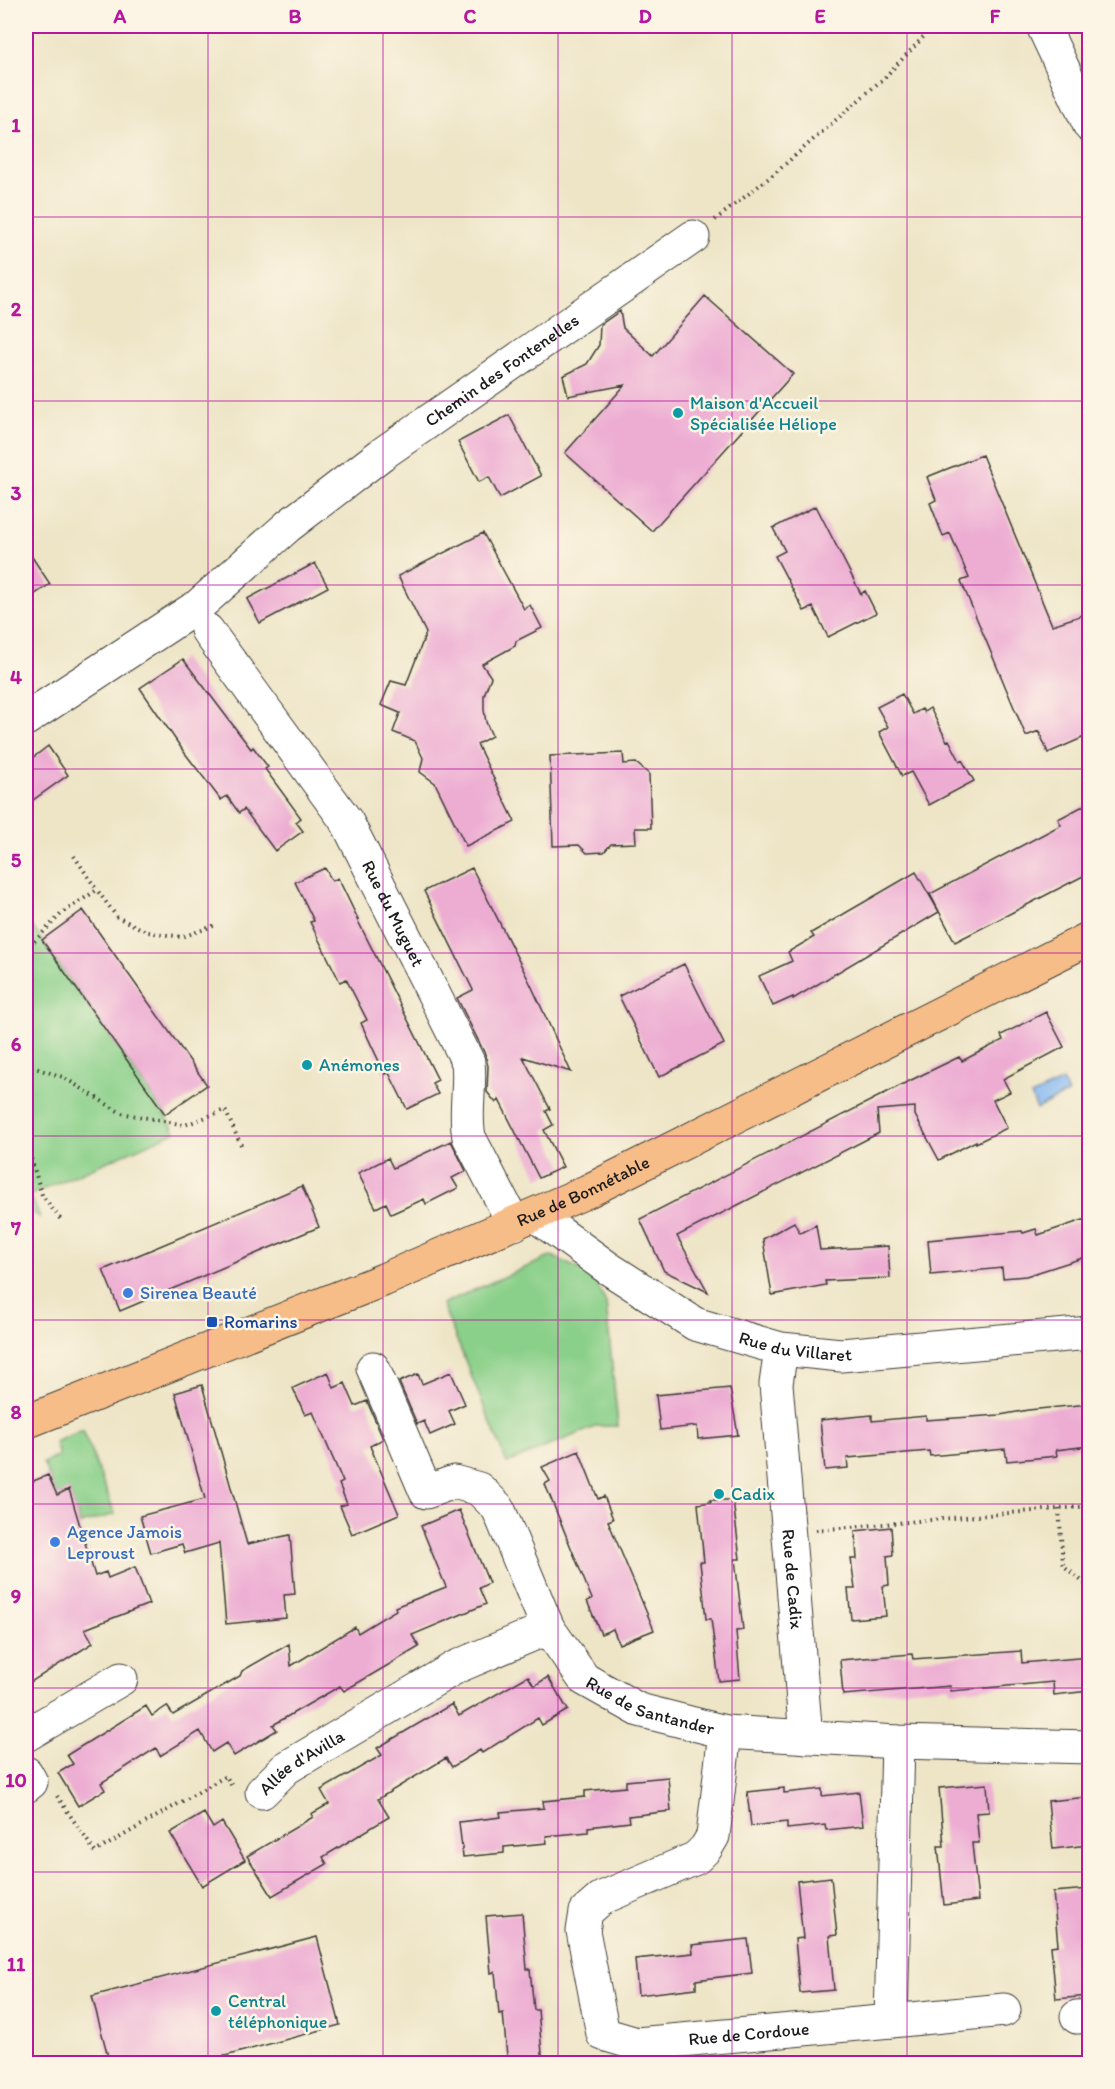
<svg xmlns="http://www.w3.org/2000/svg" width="1115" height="2089" font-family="Itim,sans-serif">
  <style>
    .green { fill: #8bd08a; stroke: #547653; stroke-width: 1.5 }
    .water { fill: #84b7f1; stroke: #506a86; stroke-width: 1.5 }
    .building { fill: #edadd3 }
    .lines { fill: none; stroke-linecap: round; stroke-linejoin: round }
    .minor-casing { stroke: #3c3a36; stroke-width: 35 }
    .major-casing { stroke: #3c3a36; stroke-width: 35 }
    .path { stroke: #3c3a36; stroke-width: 4; stroke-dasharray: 1.5 4.5; stroke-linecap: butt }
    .minor { stroke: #fff; stroke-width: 33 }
    .major { stroke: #f7bd88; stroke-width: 33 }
    .grid { fill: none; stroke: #b5179e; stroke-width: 1.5; stroke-opacity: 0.55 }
    .culture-dot { fill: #0f9aa8; stroke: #fcf5e5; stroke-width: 2 }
    .shop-dot { fill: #3f7fe0; stroke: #fcf5e5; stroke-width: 2 }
    .transit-dot { fill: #1a4fb4; stroke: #fcf5e5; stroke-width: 2 }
    .labels { text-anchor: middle; stroke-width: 5; stroke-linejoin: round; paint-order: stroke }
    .street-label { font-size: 18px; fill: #1c1c1c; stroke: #fcf5e5 }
    .culture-label { font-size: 18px; fill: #0d838f; stroke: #fcf5e5; text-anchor: start }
    .shop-label { font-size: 18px; fill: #366cbe; stroke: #fcf5e5; text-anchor: start }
    .transit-label { font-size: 18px; fill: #164399; stroke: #fcf5e5; text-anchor: start }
    .neatline { fill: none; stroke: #b5179e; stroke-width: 2 }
    .grid-label { font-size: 20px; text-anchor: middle; font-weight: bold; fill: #b5179e }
  </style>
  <rect width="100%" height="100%" fill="#fcf5e5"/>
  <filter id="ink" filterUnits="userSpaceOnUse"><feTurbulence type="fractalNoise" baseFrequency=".0167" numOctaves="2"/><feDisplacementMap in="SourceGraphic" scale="12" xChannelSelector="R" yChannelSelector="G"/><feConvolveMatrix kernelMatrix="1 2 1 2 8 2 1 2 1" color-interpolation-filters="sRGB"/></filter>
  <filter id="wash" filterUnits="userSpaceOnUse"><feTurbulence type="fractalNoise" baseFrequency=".008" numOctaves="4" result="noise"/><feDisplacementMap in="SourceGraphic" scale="24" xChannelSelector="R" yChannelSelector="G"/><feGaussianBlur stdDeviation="1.35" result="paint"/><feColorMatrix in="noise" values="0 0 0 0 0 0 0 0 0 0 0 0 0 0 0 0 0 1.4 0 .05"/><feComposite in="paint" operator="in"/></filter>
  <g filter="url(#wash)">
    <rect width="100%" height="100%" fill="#eee5c7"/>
    <!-- green -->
    <path class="green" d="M 32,926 L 165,1114 L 175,1132 L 30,1195 L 40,1217 L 26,1209 L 26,931 Z
      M 552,1256 L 593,1276 L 606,1303 L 618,1426 L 597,1426 L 507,1463 L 442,1304 Z
      M 83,1430 L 115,1514 L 80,1524 L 69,1490 L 57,1495 L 43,1463 L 59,1456 L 55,1442 Z"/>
    <!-- water -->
    <path class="water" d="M 1062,1081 L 1068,1093 L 1037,1109 L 1031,1096 Z"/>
    <g id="blocks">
      <!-- building -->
      <path class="building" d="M 705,296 L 793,374 L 652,531 L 565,453 L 625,385 L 568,396 L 563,376 L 587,364 L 599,345 L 600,325 L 620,311 L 623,328 L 653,356 Z
        M 509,415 L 541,476 L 500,498 L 489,477 L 479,482 L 458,442 Z
        M 982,455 L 1052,625 L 1089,613 L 1089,735 L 1048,753 L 1039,731 L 1026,736 L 961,581 L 969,578 L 950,533 L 943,536 L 930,503 L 936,500 L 927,477 Z
        M 816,506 L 861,594 L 865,591 L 876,613 L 828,637 L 813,607 L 804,611 L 775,556 L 785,551 L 773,528 Z
        M 483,533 L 524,609 L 530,605 L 542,628 L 516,641 L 515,646 L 482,664 L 491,677 L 484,695 L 484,710 L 486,722 L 492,736 L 477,744 L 515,822 L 466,846 L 435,783 L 420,772 L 423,758 L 415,741 L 393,732 L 400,713 L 381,705 L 391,681 L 406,685 L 426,633 L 398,576 Z
        M 26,548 L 50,584 L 26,600 Z
        M 315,563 L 328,587 L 260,623 L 247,599 Z
        M 183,659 L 251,749 L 253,747 L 268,767 L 265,769 L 301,818 L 296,822 L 303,831 L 275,851 L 244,809 L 239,813 L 227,796 L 221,800 L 184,752 L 140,688 Z
        M 902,694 L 913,714 L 922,709 L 924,712 L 930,708 L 947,741 L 949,740 L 960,761 L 962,760 L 974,781 L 929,805 L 911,772 L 902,776 L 879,732 L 888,727 L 877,707 Z
        M 48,746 L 68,775 L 26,805 L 26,763 Z
        M 623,753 L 624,764 L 636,763 L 649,774 L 651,828 L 635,828 L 636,843 L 611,844 L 604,852 L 587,853 L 579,845 L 553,846 L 550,756 Z
        M 1089,803 L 1089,873 L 955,942 L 930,894 L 1061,825 L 1058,819 Z
        M 325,868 L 332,881 L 338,878 L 358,919 L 357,919 L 438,1080 L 432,1083 L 438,1094 L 407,1109 L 389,1073 L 385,1074 L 361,1023 L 367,1020 L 346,979 L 340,982 L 310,922 L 314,921 L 295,882 Z
        M 472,868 L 531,985 L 571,1072 L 523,1057 L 550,1109 L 546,1111 L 553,1125 L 544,1130 L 563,1167 L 539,1178 L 499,1100 L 496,1103 L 487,1092 L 488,1066 L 485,1054 L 457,998 L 473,990 L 424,891 Z
        M 916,872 L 939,912 L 793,999 L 793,997 L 773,1006 L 759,976 L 792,961 L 788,952 L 814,937 L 811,933 Z
        M 83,910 L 207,1085 L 165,1114 L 42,940 Z
        M 684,964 L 724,1044 L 659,1077 L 619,996 Z
        M 1046,1012 L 1064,1047 L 1003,1079 L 1010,1092 L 993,1100 L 1007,1128 L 976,1143 L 976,1141 L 939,1160 L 915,1115 L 915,1107 L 877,1110 L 879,1133 L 677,1236 L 708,1292 L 664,1271 L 640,1219 L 905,1083 L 959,1057 L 962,1061 L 1003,1040 L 1001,1035 Z
        M 451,1141 L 466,1171 L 452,1178 L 458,1188 L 426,1204 L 424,1199 L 391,1214 L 386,1203 L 376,1208 L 358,1173 L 388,1158 L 393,1168 Z
        M 302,1186 L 319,1227 L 120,1311 L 103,1270 Z
        M 1089,1218 L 1089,1256 L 1026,1276 L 1003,1278 L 1002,1268 L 931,1275 L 928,1240 L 1022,1231 L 1023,1233 L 1036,1229 L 1038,1235 Z
        M 794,1222 L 800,1233 L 816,1225 L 820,1250 L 888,1246 L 890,1278 L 825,1281 L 826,1285 L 772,1295 L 763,1239 Z
        M 328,1372 L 334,1388 L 345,1383 L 355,1406 L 367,1401 L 383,1439 L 370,1446 L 399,1514 L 352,1534 L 340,1506 L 347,1504 L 339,1484 L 343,1482 L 313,1412 L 305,1415 L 293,1388 Z
        M 451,1372 L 465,1404 L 449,1411 L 455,1424 L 430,1435 L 424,1421 L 417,1424 L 399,1382 L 418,1374 L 422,1384 Z
        M 202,1385 L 247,1544 L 290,1535 L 295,1594 L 284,1595 L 286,1618 L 226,1624 L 219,1543 L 185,1553 L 182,1544 L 151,1553 L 140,1516 L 205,1499 L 175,1393 Z
        M 730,1388 L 738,1435 L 698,1439 L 697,1426 L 660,1430 L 656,1395 Z
        M 1089,1404 L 1089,1446 L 1056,1450 L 1057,1456 L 1007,1461 L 1005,1449 L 930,1456 L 929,1451 L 847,1458 L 848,1468 L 825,1470 L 820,1420 L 872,1415 L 872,1421 L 926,1416 L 926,1420 L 1000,1415 L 1028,1410 Z
        M 579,1451 L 598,1499 L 604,1496 L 613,1519 L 608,1521 L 654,1630 L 619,1644 L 613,1629 L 601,1634 L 587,1601 L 592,1599 L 545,1484 L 550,1481 L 542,1467 Z
        M 48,1475 L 57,1495 L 69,1489 L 95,1576 L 106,1572 L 108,1578 L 135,1567 L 149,1604 L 85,1629 L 93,1643 L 26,1685 L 26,1484 Z
        M 710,1500 L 733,1500 L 740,1559 L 735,1559 L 743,1630 L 736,1631 L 740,1679 L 719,1681 L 711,1619 L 706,1619 L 700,1562 L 704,1562 L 698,1504 L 711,1502 Z
        M 459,1510 L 489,1583 L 479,1588 L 486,1604 L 412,1635 L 419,1647 L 344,1691 L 340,1686 L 295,1712 L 273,1725 L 277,1730 L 234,1756 L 226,1743 L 212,1752 L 200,1731 L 160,1756 L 156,1748 L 101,1783 L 105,1790 L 78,1806 L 58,1773 L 73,1764 L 67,1755 L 146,1706 L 152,1716 L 167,1706 L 173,1715 L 240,1676 L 242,1671 L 289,1644 L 291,1666 L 355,1627 L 358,1633 L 396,1610 L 395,1607 L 446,1587 L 421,1526 Z
        M 891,1527 L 893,1555 L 887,1556 L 889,1585 L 883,1586 L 886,1616 L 851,1619 L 848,1589 L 855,1589 L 851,1559 L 857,1559 L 855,1531 Z
        M 1021,1651 L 1022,1663 L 1089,1657 L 1089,1691 L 1054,1695 L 1053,1682 L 951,1691 L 950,1686 L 843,1695 L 840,1660 L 912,1654 L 913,1659 Z
        M 528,1676 L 534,1686 L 548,1677 L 568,1710 L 542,1725 L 538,1718 L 482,1753 L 480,1750 L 452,1767 L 446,1758 L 378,1799 L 389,1817 L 323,1857 L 327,1864 L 272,1896 L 247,1856 L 313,1817 L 311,1814 L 329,1804 L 321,1790 L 382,1755 L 377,1748 L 452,1704 L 459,1716 Z
        M 668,1777 L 671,1811 L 629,1816 L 630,1822 L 588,1827 L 588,1832 L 546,1836 L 547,1843 L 504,1847 L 504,1853 L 463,1857 L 459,1822 L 501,1817 L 500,1812 L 544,1808 L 543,1801 L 585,1797 L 585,1791 L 626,1787 L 626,1781 Z
        M 987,1784 L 989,1812 L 976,1813 L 979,1843 L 972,1843 L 978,1901 L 944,1905 L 938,1846 L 944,1846 L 939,1788 Z
        M 784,1788 L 784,1793 L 822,1789 L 822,1796 L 859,1792 L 863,1826 L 826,1830 L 825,1825 L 787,1829 L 787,1822 L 751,1826 L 747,1792 Z
        M 1089,1797 L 1089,1845 L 1053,1849 L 1048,1801 Z
        M 204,1813 L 213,1828 L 222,1822 L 245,1860 L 202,1886 L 170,1833 Z
        M 831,1877 L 837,1935 L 829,1936 L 834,1990 L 800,1993 L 795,1939 L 803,1938 L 797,1881 Z
        M 1089,1889 L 1089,1942 L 1086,1942 L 1089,1996 L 1056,1999 L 1051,1946 L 1058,1945 L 1053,1892 Z
        M 522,1913 L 527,1969 L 530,1969 L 534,2010 L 538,2010 L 543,2064 L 511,2064 L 510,2056 L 507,2056 L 503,2013 L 499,2014 L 495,1972 L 491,1973 L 486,1916 Z
        M 317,1937 L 340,2025 L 195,2064 L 110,2064 L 92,1996 Z
        M 748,1939 L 752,1973 L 696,1980 L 696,1988 L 638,1995 L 635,1959 L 693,1953 L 692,1945 Z"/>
    </g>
  </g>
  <g filter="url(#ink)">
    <use href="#blocks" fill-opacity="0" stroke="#3c3a36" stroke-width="1.5"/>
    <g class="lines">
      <!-- minor casing -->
      <g class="minor-casing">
        <g id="minor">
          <path d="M 1043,26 L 1090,126"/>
          <path id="s1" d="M 207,630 L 347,822 L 468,1062 C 471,1087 464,1112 469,1137 L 514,1224"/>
          <path id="s2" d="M 26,719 L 198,606 L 288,526 L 382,454 L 693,237"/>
          <path id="s3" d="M 535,1215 L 608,1268 L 695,1324 L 781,1349 L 841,1355 L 1090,1333"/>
          <path id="s4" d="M 781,1349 L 776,1384 L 806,1737"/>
          <path id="s5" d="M 373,1368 L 426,1492 L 454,1482 L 479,1489 L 498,1508 L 548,1628 L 584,1679 L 639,1710 L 725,1732 L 898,1742 L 1090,1747"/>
          <path id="s6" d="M 725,1732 L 713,1836 L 706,1848 L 696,1858 L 602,1898 L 586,1912 L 583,1931 L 603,2034 L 637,2044 L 891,2021 L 898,1742"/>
          <path d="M 26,1735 L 121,1679"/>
          <path d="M 26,1773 L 31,1782 L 26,1786"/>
          <path id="s7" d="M 262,1792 L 286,1768 L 456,1667 L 548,1628"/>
          <path d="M 1077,2017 L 1090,2016"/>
          <path d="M 891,2021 L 1004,2010"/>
        </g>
      </g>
      <!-- major casing -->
      <g class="major-casing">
        <g id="major">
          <path id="s8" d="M 26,1422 L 383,1280 L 588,1191 L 1090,938"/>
        </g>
      </g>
      <!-- path -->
      <path class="path" d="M 715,220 L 774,174 L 884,78 L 934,26
        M 74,856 L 97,890
        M 26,950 L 62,913 L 97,890 L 117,917 L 148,932 L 182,937 L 216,925
        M 26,1069 L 32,1067 L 63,1077 L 121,1113 L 185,1125 L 225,1110 L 241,1145
        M 26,1124 L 28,1126 L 30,1155 L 42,1195 L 61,1220
        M 1059,1509 L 1063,1565 L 1090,1588
        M 816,1530 L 1090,1506
        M 57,1796 L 95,1852 L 226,1776 L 233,1788"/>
      <!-- minor -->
      <use href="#minor" class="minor"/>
      <!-- major -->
      <use href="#major" class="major"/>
    </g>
  </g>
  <!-- grid -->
  <path class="grid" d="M 208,26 L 208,2064M 383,26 L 383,2064M 558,26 L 558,2064M 732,26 L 732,2064M 907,26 L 907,2064M 26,217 L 1090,217M 26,401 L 1090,401M 26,585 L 1090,585M 26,769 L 1090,769M 26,953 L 1090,953M 26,1136 L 1090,1136M 26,1320 L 1090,1320M 26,1504 L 1090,1504M 26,1688 L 1090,1688M 26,1872 L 1090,1872"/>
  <!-- markers -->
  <g class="culture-dot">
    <circle cx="678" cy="413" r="6"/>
    <circle cx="307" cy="1065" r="6"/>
    <circle cx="719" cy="1494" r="6"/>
    <circle cx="216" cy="2011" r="6"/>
  </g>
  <g class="shop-dot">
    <circle cx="128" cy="1293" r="6"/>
    <circle cx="55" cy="1542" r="6"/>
  </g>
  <rect class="transit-dot" x="206" y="1316" width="12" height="12" rx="3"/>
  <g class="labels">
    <!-- street labels -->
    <g class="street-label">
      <text dy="6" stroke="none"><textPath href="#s2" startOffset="591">Chemin des Fontenelles</textPath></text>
      <text dy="6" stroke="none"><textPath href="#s1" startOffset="340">Rue du Muguet</textPath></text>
      <text dy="6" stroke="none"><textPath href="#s8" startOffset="603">Rue de Bonnétable</textPath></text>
      <text dy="6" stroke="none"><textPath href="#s3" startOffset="297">Rue du Villaret</textPath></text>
      <text dy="6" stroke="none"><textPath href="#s4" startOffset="231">Rue de Cadix</textPath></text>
      <text dy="6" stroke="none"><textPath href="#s5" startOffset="482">Rue de Santander</textPath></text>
      <text dy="6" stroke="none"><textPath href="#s7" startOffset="50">Allée d'Avilla</textPath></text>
      <text dy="6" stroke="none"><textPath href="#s6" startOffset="528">Rue de Cordoue</textPath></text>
    </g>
    <!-- culture labels -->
    <g class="culture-label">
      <text x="690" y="409">Maison d'Accueil<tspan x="690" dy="21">Spécialisée Héliope</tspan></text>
      <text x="319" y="1071">Anémones</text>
      <text x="731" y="1500">Cadix</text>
      <text x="228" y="2007">Central<tspan x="228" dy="21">téléphonique</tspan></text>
    </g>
    <!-- shop labels -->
    <g class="shop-label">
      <text x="140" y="1299">Sirenea Beauté</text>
      <text x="67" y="1538">Agence Jamois<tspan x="67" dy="21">Leproust</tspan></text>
    </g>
    <!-- transit labels -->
    <g class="transit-label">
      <text x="224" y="1328">Romarins</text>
    </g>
  </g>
  <!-- margin -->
  <rect width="1115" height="2089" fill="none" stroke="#fcf5e5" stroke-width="66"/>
  <rect x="33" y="33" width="1049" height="2023" class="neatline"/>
  <g class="grid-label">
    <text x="120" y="23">A</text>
    <text x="295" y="23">B</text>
    <text x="470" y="23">C</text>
    <text x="645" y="23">D</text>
    <text x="820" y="23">E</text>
    <text x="995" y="23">F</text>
    <text x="16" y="132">1</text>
    <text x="16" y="316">2</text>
    <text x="16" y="500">3</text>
    <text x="16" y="684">4</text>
    <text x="16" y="867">5</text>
    <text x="16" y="1051">6</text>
    <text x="16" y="1235">7</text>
    <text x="16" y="1419">8</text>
    <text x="16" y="1603">9</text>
    <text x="16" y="1787">10</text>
    <text x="16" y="1971">11</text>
  </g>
</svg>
